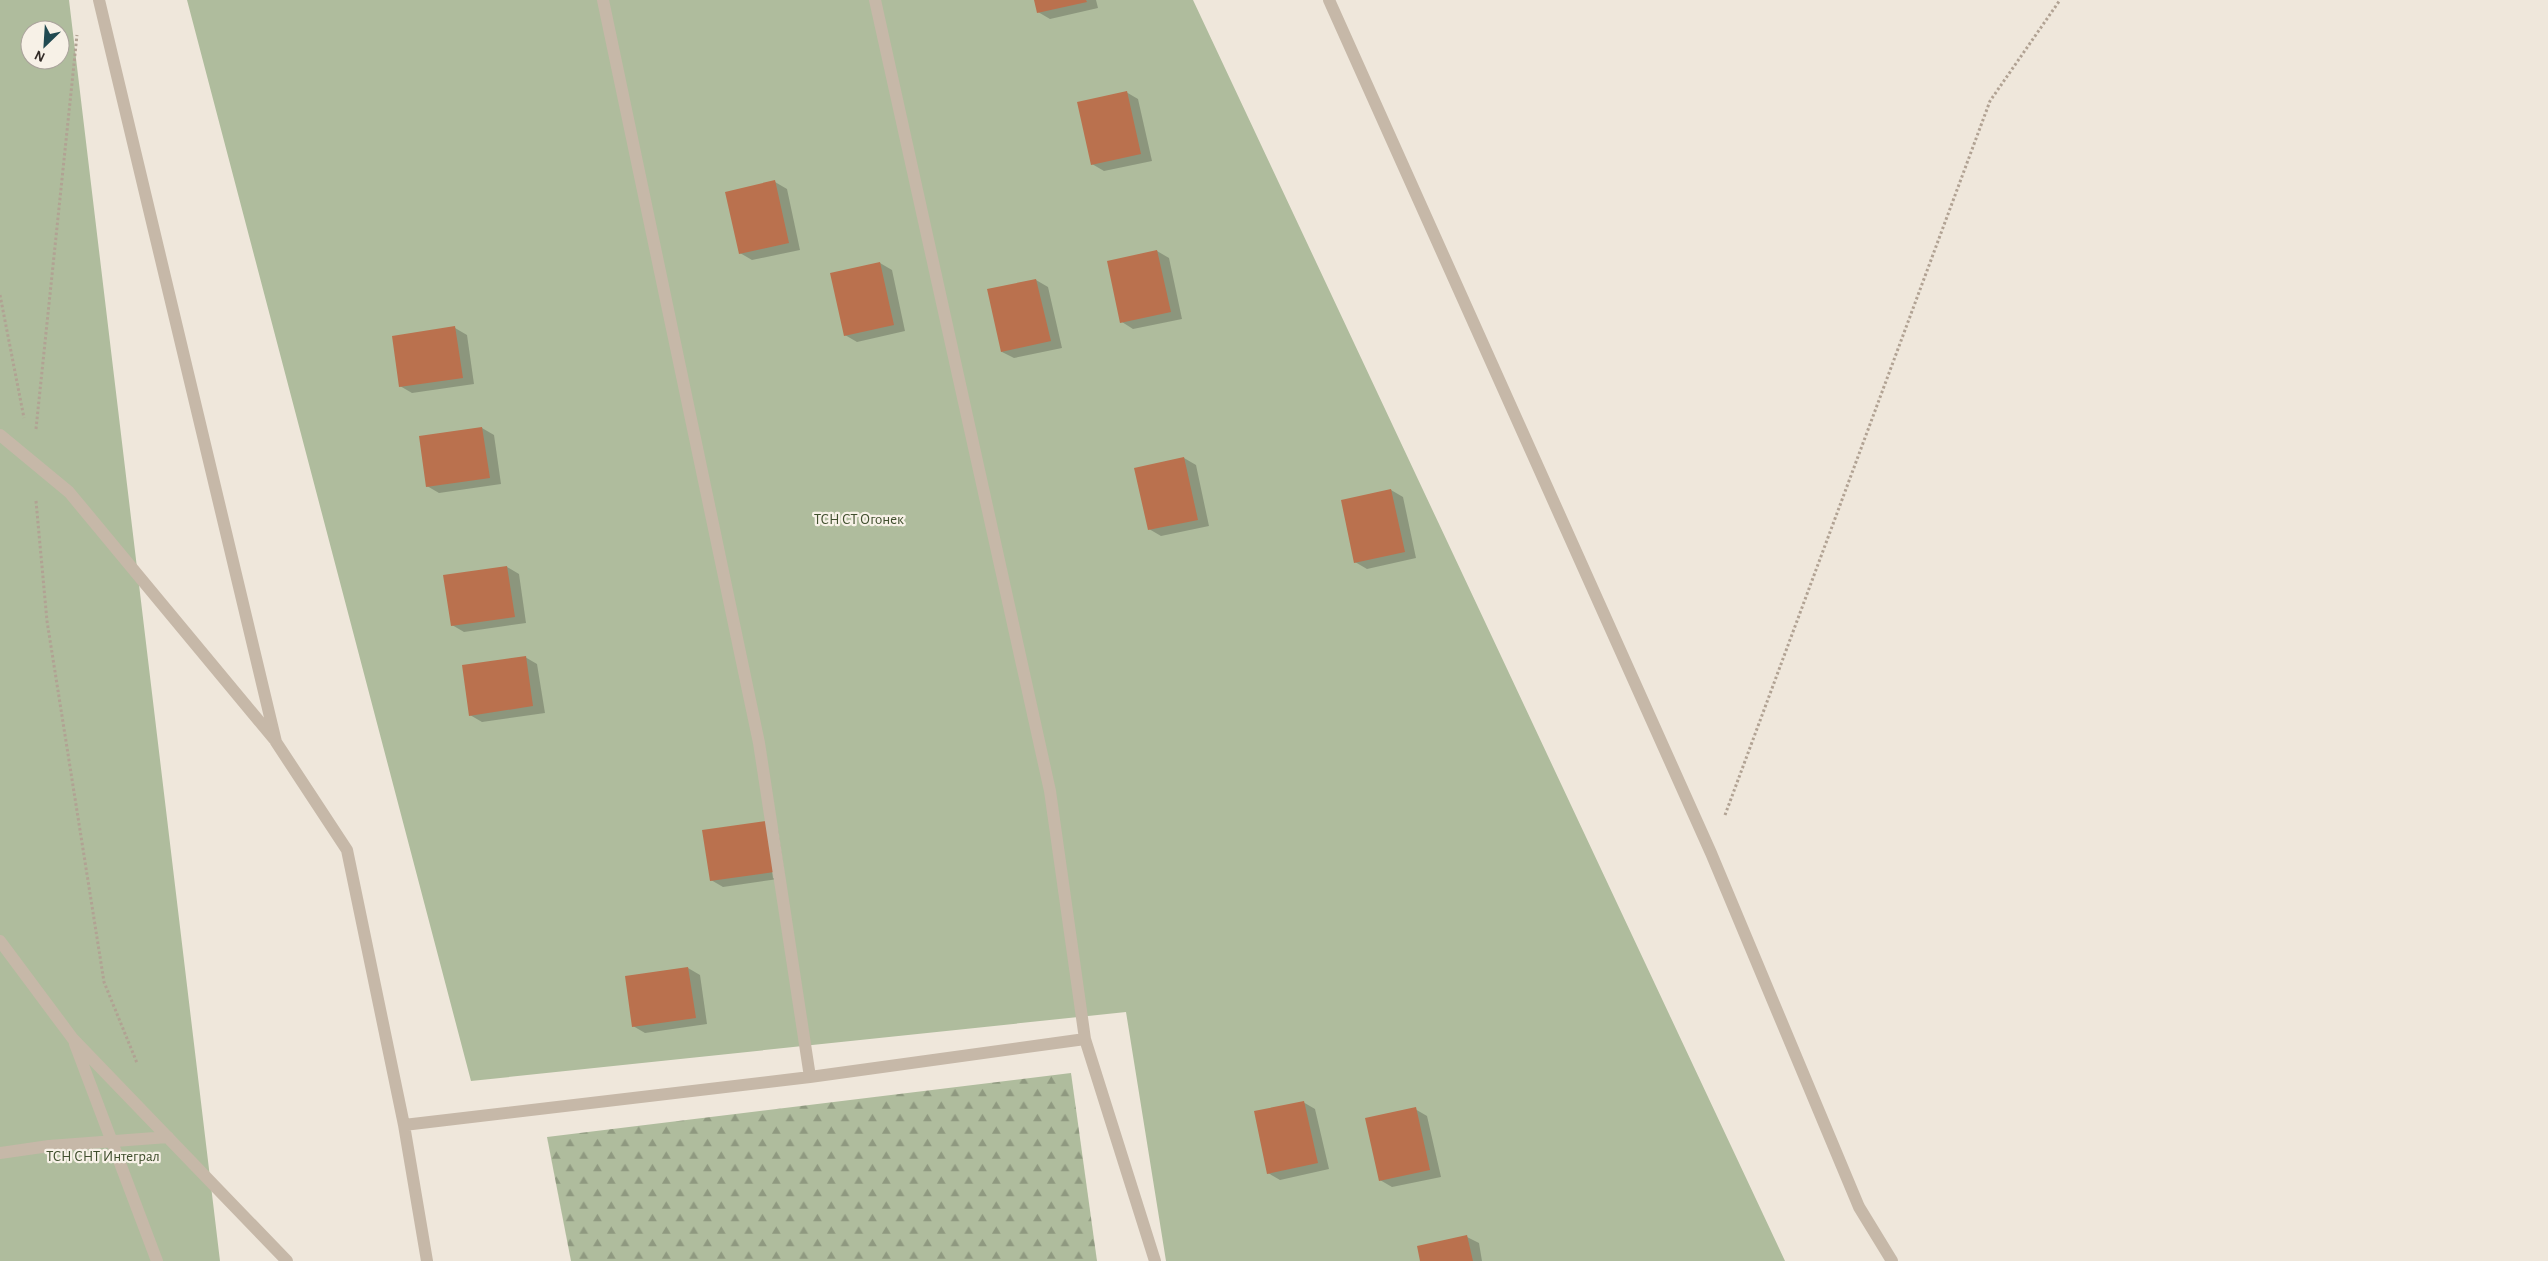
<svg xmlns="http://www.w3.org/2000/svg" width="2548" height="1261" font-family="'Alegreya Sans',sans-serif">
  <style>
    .green { fill: #afbc9d; fill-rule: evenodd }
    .forest { fill: url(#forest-firs) }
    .shadow { fill: #0003; fill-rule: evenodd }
    .building { fill: #ba714e }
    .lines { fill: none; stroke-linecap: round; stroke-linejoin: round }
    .path { stroke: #b1a293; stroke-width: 3; stroke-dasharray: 2.5 2.5; stroke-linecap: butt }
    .minor { stroke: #c6b8a8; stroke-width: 12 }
    .labels { text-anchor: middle; stroke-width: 4.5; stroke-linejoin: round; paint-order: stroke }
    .park-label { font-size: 15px; fill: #404f2e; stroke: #f7f1e7 }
  </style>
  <defs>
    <pattern id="forest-firs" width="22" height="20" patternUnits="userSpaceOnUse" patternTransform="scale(1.25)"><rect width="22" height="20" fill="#afbc9d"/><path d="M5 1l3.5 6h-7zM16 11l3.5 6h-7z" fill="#8f9980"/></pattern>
  </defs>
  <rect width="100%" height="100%" fill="#efe7db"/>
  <!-- green -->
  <path class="green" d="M 0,0 L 69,0 L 220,1261 L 0,1261 ZM 30,30 L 60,30 L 60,60 L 30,60 Z
    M 187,0 L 1193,0 L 1785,1261 L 1166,1261 L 1126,1012 L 471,1081 Z"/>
  <!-- forest -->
  <path class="forest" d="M 1071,1073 L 1097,1261 L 571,1261 L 547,1137 Z"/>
  <!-- shadow -->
  <path class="shadow" d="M 1035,0 L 1096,0 L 1098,8 L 1050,19 L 1038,12 Z
    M 1126,92 L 1138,99 L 1152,161 L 1104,171 L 1092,164 Z
    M 775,182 L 787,189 L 800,250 L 752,260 L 740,253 Z
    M 1157,251 L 1169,258 L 1182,319 L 1133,329 L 1122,322 Z
    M 880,263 L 892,270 L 905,331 L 857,342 L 845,335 Z
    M 1036,280 L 1048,287 L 1062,348 L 1014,358 L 1002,352 Z
    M 455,328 L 467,335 L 474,384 L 412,393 L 400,386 Z
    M 482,428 L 494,435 L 501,484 L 439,493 L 427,486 Z
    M 1184,458 L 1196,465 L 1209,526 L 1161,536 L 1149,529 Z
    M 1391,490 L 1403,497 L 1416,558 L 1367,569 L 1355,562 Z
    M 507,567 L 519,574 L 526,623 L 464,632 L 452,625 Z
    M 525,657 L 537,664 L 545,713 L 482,722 L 470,715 Z
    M 766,823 L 778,830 L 785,878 L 723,887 L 711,880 L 704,831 ZM 766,829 L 769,829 L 776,878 L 773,878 Z
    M 688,968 L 700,975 L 707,1024 L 645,1033 L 633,1026 L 626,977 Z
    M 1303,1102 L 1315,1109 L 1329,1169 L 1280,1180 L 1268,1173 Z
    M 1415,1109 L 1427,1116 L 1441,1177 L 1392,1187 L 1380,1180 Z
    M 1467,1237 L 1479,1243 L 1482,1261 L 1421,1261 Z"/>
  <!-- building -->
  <path class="building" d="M 1034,0 L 1086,0 L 1087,2 L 1037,13 Z
    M 1127,91 L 1141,154 L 1091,165 L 1077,102 Z
    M 775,180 L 789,243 L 739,254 L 725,192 Z
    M 1157,250 L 1171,312 L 1120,323 L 1107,261 Z
    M 880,262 L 894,325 L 844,336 L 830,273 Z
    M 1036,279 L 1051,341 L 1001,352 L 987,289 Z
    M 455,326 L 463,378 L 399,387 L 392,336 Z
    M 482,427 L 490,478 L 426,487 L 419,436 Z
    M 1184,457 L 1198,520 L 1148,530 L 1134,468 Z
    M 1391,489 L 1405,552 L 1354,563 L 1341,500 Z
    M 507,566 L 515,617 L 451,626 L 443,575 Z
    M 526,656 L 533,706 L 469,716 L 462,665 Z
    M 766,821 L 774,872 L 710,881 L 702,830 Z
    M 688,967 L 696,1018 L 632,1027 L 625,976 Z
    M 1304,1101 L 1318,1163 L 1267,1174 L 1254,1111 Z
    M 1416,1107 L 1430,1170 L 1379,1181 L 1365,1118 Z
    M 1467,1235 L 1473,1261 L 1420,1261 L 1417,1246 Z"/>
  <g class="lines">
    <!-- path -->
    <path class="path" d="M 0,295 L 24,418
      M 36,429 L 77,35
      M 36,501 L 47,621 L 104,982 L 137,1063
      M 1725,815 L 1990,101 L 2060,0"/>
    <!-- minor -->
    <path class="minor" d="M 99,0 L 276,742 L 347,850 L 404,1125 L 427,1261
      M 603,0 L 759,743 L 810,1077
      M 875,0 L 1050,791 L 1085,1039 L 1155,1261
      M 1329,0 L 1711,853 L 1859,1207 L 1892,1261
      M 0,435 L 69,492 L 274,739
      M 0,941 L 73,1039 L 287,1261
      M 75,1044 L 157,1261
      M 404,1125 L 810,1077 L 1085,1039
      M 0,1153 L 49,1146 L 168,1137"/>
  </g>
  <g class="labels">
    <!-- park labels -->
    <g class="park-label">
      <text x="859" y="524">ТСН СТ Огонек</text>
      <text x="103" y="1161">ТСН СНТ Интеграл</text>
    </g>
  </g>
  <!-- north arrow -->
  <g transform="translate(45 45) rotate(205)"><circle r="24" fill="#f7f1e7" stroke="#a9a29b"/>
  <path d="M0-4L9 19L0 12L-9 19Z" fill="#214a51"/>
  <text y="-8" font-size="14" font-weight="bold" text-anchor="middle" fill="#332c28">N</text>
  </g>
</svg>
